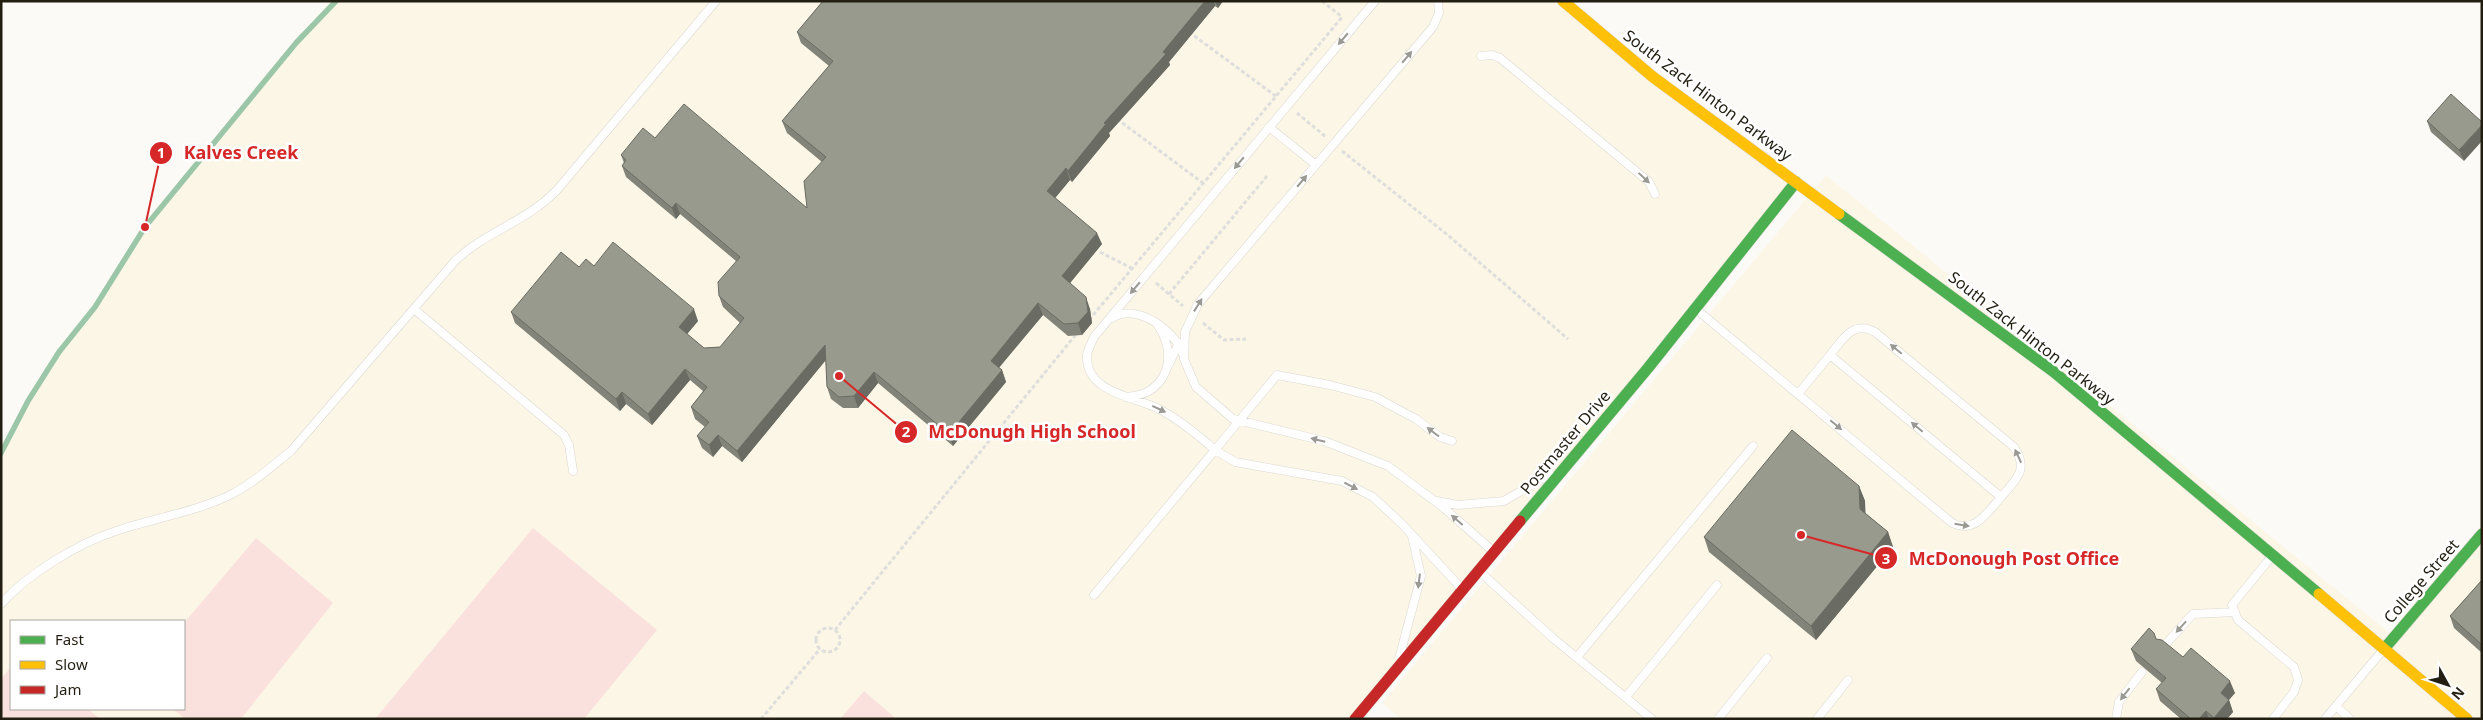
<svg xmlns="http://www.w3.org/2000/svg" width="2483" height="720" font-family="'Noto Sans',sans-serif">
  <style>
    .built { fill: #fcf6e7; fill-rule: evenodd }
    .green { fill: #fbe1dd }
    .lines { fill: none; stroke-linecap: round; stroke-linejoin: round }
    .stream { stroke: #9cc6a8; stroke-width: 5.5 }
    .lane-casing { stroke: #dbd8d0; stroke-width: 9 }
    .fast-casing { stroke: #dbd8d0; stroke-width: 12 }
    .slow-casing { stroke: #dbd8d0; stroke-width: 12 }
    .jam-casing { stroke: #dbd8d0; stroke-width: 12 }
    .path { stroke: #dededc; stroke-width: 3; stroke-dasharray: 4 2.5; stroke-linecap: butt }
    .lane { stroke: #fefefe; stroke-width: 8 }
    .fast { stroke: #4caf50; stroke-width: 11 }
    .slow { stroke: #ffc107; stroke-width: 11 }
    .jam { stroke: #c62828; stroke-width: 11 }
    .wall { fill: #838479 }
    .shaded-wall { fill: #6a6c63 }
    .building { fill: #989a8d; stroke: #6a6c63 }
    .oneway { fill: #9b9993 }
    .labels { text-anchor: middle; stroke-width: 5; stroke-linejoin: round; paint-order: stroke }
    .street-label { font-size: 16px; fill: #221e11; stroke: #fff }
    .leader { fill: none; stroke: #d62828; stroke-width: 2 }
    .callout-dot { fill: #d62828; stroke: #fff; stroke-width: 2 }
    .mark-label { font-size: 15px; text-anchor: middle; font-weight: bold; fill: #fff }
    .callout-label { font-size: 18px; text-anchor: middle; font-weight: bold; fill: #d62828; stroke: #fff; stroke-width: 5; stroke-linejoin: round; paint-order: stroke }
  </style>
  <rect width="100%" height="100%" fill="#fbfaf6"/>
  <!-- built -->
  <path class="built" d="M 336,1 L 1563,1 L 1796,182 L 1350,719 L 1,719 L 1,453 L 28,401 L 59,352 L 95,307 L 145,227 L 296,43 ZM 11,621 L 184,621 L 184,709 L 11,709 Z
    M 1826,175 L 2397,639 L 2482,533 L 2482,719 L 1401,719 L 1382,703 Z"/>
  <!-- green -->
  <path class="green" d="M 533,528 L 657,630 L 584,719 L 375,719 Z
    M 256,538 L 333,603 L 241,719 L 185,719 L 173,709 L 184,709 L 184,623 Z
    M 11,667 L 11,709 L 88,709 L 100,719 L 1,719 L 1,679 Z
    M 864,691 L 892,715 L 896,719 L 840,719 Z"/>
  <g class="lines">
    <!-- stream -->
    <path class="stream" d="M 1,453 L 28,401 L 59,352 L 95,307 L 145,227 L 296,43 L 336,1"/>
    <!-- lane casing -->
    <g class="lane-casing">
      <path id="lane" d="M 1375,1 L 1094,337 C 1092,342 1088,349 1087,355 C 1085,393 1134,396 1159,409 C 1180,420 1197,434 1215,450 L 1277,375 L 1330,385 L 1375,397 L 1416,419 L 1440,437 L 1452,441
        M 1438,1 L 1439,13 L 1433,27 L 1198,304 L 1185,332 L 1184,359 L 1196,387 L 1233,419 L 1324,441 L 1388,466 L 1444,508 L 1494,552
        M 1481,56 L 1492,55 L 1500,58 L 1649,182 L 1655,194
        M 1269,127 L 1316,165
        M 414,309 L 564,435 L 569,445 L 573,471
        M 1696,309 L 1952,523 C 1975,534 1987,513 2001,497 L 1830,355 L 1798,394
        M 1112,318 C 1137,302 1175,331 1183,354
        M 1830,355 C 1843,339 1853,320 1875,332 L 2014,447 C 2029,469 2017,479 2001,497
        M 1168,366 L 1179,343
        M 1126,397 C 1134,396 1143,395 1149,391 C 1174,375 1172,345 1157,324
        M 1437,501 L 1458,505 L 1504,501 L 1550,474
        M 2272,556 L 2232,605 L 2238,620 L 2294,667 L 2298,680 L 2294,692 L 2273,719
        M 1479,571 L 1554,639 L 1652,719
        M 1094,595 L 1215,450 L 1235,462 L 1342,481 L 1373,497 L 1402,524 L 1463,590
        M 1,604 C 27,574 79,543 116,531 C 154,518 196,512 232,494 C 254,483 272,466 291,451 L 455,261 C 486,231 525,223 557,190 L 716,1
        M 2164,646 L 2193,614 L 2235,612
        M 1400,655 L 1421,576 L 1412,536
        M 1577,657 L 1753,446
        M 1626,697 L 1717,585
        M 2336,706 L 2350,719
        M 1718,719 L 1767,658
        M 1817,719 L 1848,680
        M 2116,719 L 2119,702 L 2142,672
        M 2325,719 L 2383,650"/>
    </g>
    <!-- fast casing -->
    <g class="fast-casing">
      <path id="fast" d="M 1839,214 L 2054,372 L 2319,594
        M 1520,521 L 1648,368 L 1796,182
        M 2384,649 L 2482,534"/>
    </g>
    <!-- slow casing -->
    <g class="slow-casing">
      <path id="slow" d="M 1563,1 L 1653,77 L 1839,214
        M 2319,594 L 2467,719"/>
    </g>
    <!-- jam casing -->
    <g class="jam-casing">
      <path id="jam" d="M 1355,719 L 1520,521"/>
    </g>
    <!-- path -->
    <path class="path" d="M 1322,1 L 1342,17
      M 1189,32 L 1277,97
      M 1297,113 L 1326,137
      M 1117,119 L 1203,183
      M 1342,151 L 1449,236 L 1568,339
      M 1100,252 L 1131,268
      M 1156,283 L 1183,306
      M 1169,294 L 1267,176
      M 1089,320 L 1343,16
      M 1203,323 L 1224,340 L 1246,339
      M816 640a12 12 0 1 1 24 0a12 12 0 1 1-24 0Z
      M 835,630 L 1078,332
      M 761,719 L 820,649"/>
    <!-- lane -->
    <use href="#lane" class="lane"/>
    <!-- fast -->
    <use href="#fast" class="fast"/>
    <!-- slow -->
    <use href="#slow" class="slow"/>
    <!-- jam -->
    <use href="#jam" class="jam"/>
  </g>
  <!-- wall -->
  <path class="wall" d="M 823,1 L 1223,1 L 1218,8 L 1215,6 L 1169,62 L 1170,65 L 1109,133 L 1110,136 L 1072,182 L 1070,180 L 1055,198 L 1102,244 L 1070,283 L 1090,309 L 1092,323 L 1082,335 L 1068,336 L 1043,315 L 999,368 L 1002,370 L 1006,382 L 953,446 L 878,383 L 858,408 L 843,408 L 831,399 L 827,387 L 826,360 L 742,462 L 722,446 L 713,457 L 702,448 L 697,436 L 705,427 L 695,419 L 691,407 L 703,391 L 690,380 L 652,425 L 626,404 L 620,411 L 515,323 L 511,312 L 579,267 L 594,266 L 698,321 L 687,334 L 704,348 L 720,347 L 740,323 L 723,307 L 719,296 L 736,261 L 680,214 L 676,219 L 626,177 L 622,166 L 624,163 L 621,155 L 655,138 L 807,208 L 822,162 L 787,133 L 782,121 L 829,66 L 801,43 L 797,32 Z
    M 2451,94 L 2464,161 L 2431,132 L 2427,121 Z
    M 1859,486 L 1865,501 L 1865,513 L 1888,532 L 1893,547 L 1816,640 L 1709,552 L 1704,537 Z
    M 2482,580 L 2482,653 L 2454,628 L 2450,616 Z
    M 2157,639 L 2235,693 L 2229,700 L 2233,712 L 2227,719 L 2181,719 L 2160,701 L 2156,689 L 2162,683 L 2136,661 L 2131,649 Z"/>
  <!-- shaded-wall -->
  <path class="shaded-wall" d="M 1205,1 L 1214,1 L 1215,6 L 1169,62 L 1170,65 L 1109,133 L 1110,136 L 1072,182 L 1068,171 L 1104,123 Z
    M 1215,1 L 1223,1 L 1218,8 Z
    M 2482,125 L 2482,141 L 2464,161 L 2459,150 Z
    M 1066,168 L 1070,180 L 1051,203 L 1047,191 Z
    M 676,203 L 680,214 L 676,219 L 672,208 Z
    M 1097,233 L 1102,244 L 1066,288 L 1062,276 Z
    M 1086,297 L 1090,309 L 1092,323 L 1082,335 L 1078,323 Z
    M 1038,303 L 1043,315 L 995,372 L 991,361 Z
    M 694,309 L 698,321 L 683,339 L 679,327 Z
    M 825,345 L 829,356 L 742,462 L 737,451 Z
    M 685,369 L 690,380 L 652,425 L 648,414 Z
    M 1002,370 L 1006,382 L 953,446 L 949,434 Z
    M 874,372 L 878,383 L 858,408 L 854,396 Z
    M 622,392 L 626,404 L 620,411 L 616,399 Z
    M 718,435 L 722,446 L 713,457 L 709,445 Z
    M 1859,486 L 1865,501 L 1866,524 L 1860,509 Z
    M 1888,532 L 1893,547 L 1816,640 L 1811,626 Z
    M 2230,681 L 2235,693 L 2225,704 L 2221,693 Z
    M 2229,700 L 2233,712 L 2227,719 L 2215,719 L 2214,718 Z
    M 2206,711 L 2209,719 L 2199,719 Z"/>
  <!-- building -->
  <path class="building" d="M 823,1 L 1205,1 L 1163,52 L 1166,54 L 1104,123 L 1106,124 L 1068,171 L 1066,168 L 1047,191 L 1097,233 L 1062,276 L 1086,297 L 1088,312 L 1078,323 L 1064,324 L 1038,303 L 991,361 L 1002,370 L 949,434 L 874,372 L 854,396 L 839,397 L 827,387 L 825,345 L 737,451 L 718,435 L 709,445 L 697,436 L 709,422 L 691,407 L 707,387 L 685,369 L 648,414 L 622,392 L 616,399 L 511,312 L 561,252 L 579,267 L 586,259 L 594,266 L 613,242 L 694,309 L 679,327 L 704,348 L 720,347 L 744,318 L 719,296 L 718,282 L 740,257 L 676,203 L 672,208 L 622,166 L 626,160 L 621,155 L 643,128 L 655,138 L 684,104 L 807,208 L 804,181 L 826,157 L 782,121 L 833,61 L 797,32 Z
    M 2451,94 L 2482,122 L 2482,125 L 2459,150 L 2427,121 Z
    M 1792,430 L 1859,486 L 1860,509 L 1888,532 L 1811,626 L 1704,537 Z
    M 2482,580 L 2482,645 L 2450,616 Z
    M 2149,628 L 2154,633 L 2156,639 L 2162,640 L 2183,657 L 2191,648 L 2230,681 L 2221,693 L 2229,700 L 2214,718 L 2206,711 L 2199,719 L 2191,719 L 2156,689 L 2166,678 L 2131,649 Z"/>
  <!-- one-way arrows -->
  <defs><path id="oneway-solid" d="M-6-.8H1V-3.2L6.5 0L1 3.2V.8H-6Z" transform="scale(1.25)"/></defs>
  <g class="oneway">
    <use href="#oneway-solid" transform="translate(1343 39) rotate(130)"/>
    <use href="#oneway-solid" transform="translate(1407 57) rotate(-50)"/>
    <use href="#oneway-solid" transform="translate(1239 163) rotate(130)"/>
    <use href="#oneway-solid" transform="translate(1644 178) rotate(43)"/>
    <use href="#oneway-solid" transform="translate(1302 181) rotate(-50)"/>
    <use href="#oneway-solid" transform="translate(1135 288) rotate(130)"/>
    <use href="#oneway-solid" transform="translate(1198 305) rotate(-58)"/>
    <use href="#oneway-solid" transform="translate(1896 349) rotate(-140)"/>
    <use href="#oneway-solid" transform="translate(1159 409) rotate(25)"/>
    <use href="#oneway-solid" transform="translate(1836 425) rotate(40)"/>
    <use href="#oneway-solid" transform="translate(1917 427) rotate(-140)"/>
    <use href="#oneway-solid" transform="translate(1433 432) rotate(-143)"/>
    <use href="#oneway-solid" transform="translate(1318 440) rotate(-166)"/>
    <use href="#oneway-solid" transform="translate(2018 456) rotate(-115)"/>
    <use href="#oneway-solid" transform="translate(1351 486) rotate(27)"/>
    <use href="#oneway-solid" transform="translate(1457 520) rotate(-139)"/>
    <use href="#oneway-solid" transform="translate(1962 525) rotate(9)"/>
    <use href="#oneway-solid" transform="translate(1419 581) rotate(97)"/>
    <use href="#oneway-solid" transform="translate(2181 627) rotate(132)"/>
    <use href="#oneway-solid" transform="translate(2125 694) rotate(128)"/>
  </g>
  <g class="labels">
    <!-- street labels -->
    <g class="street-label">
      <text transform="translate(1708 95) rotate(37)" y="6">South Zack Hinton Parkway</text>
      <text transform="translate(2032 338) rotate(38)" y="6">South Zack Hinton Parkway</text>
      <text transform="translate(1565 442) rotate(-50)" y="6">Postmaster Drive</text>
      <text transform="translate(2421 581) rotate(-49)" y="6">College Street</text>
    </g>
  </g>
  <!-- callouts -->
  <path class="leader" d="M145 227L161 153M839 376L906 432M1801 535L1886 558"/>
  <g class="callout-dot">
    <circle cx="145" cy="227" r="5"/>
    <circle cx="839" cy="376" r="5"/>
    <circle cx="1801" cy="535" r="5"/>
    <circle cx="161" cy="153" r="12"/>
    <circle cx="906" cy="432" r="12"/>
    <circle cx="1886" cy="558" r="12"/>
  </g>
  <g class="mark-label">
    <text x="161" y="158">1</text>
    <text x="906" y="437">2</text>
    <text x="1886" y="564">3</text>
  </g>
  <g class="callout-label">
    <text x="241" y="159">Kalves Creek</text>
    <text x="1032" y="438">McDonugh High School</text>
    <text x="2014" y="565">McDonough Post Office</text>
  </g>
  <!-- border -->
  <rect width="2483" height="720" fill="none" stroke="#221e11" stroke-width="5"/>
  <!-- legend -->
  <rect x="10" y="620" width="175" height="90" fill="#ffffff" stroke="#a7a5a0"/>
  <rect x="20" y="636" width="25" height="8" fill="#4caf50" stroke="#a7a5a0"/>
  <text x="55" y="645" font-size="15" fill="#221e11">Fast</text>
  <rect x="20" y="661" width="25" height="8" fill="#ffc107" stroke="#a7a5a0"/>
  <text x="55" y="670" font-size="15" fill="#221e11">Slow</text>
  <rect x="20" y="686" width="25" height="8" fill="#c62828" stroke="#a7a5a0"/>
  <text x="55" y="695" font-size="15" fill="#221e11">Jam</text>
  <!-- north arrow -->
  <g transform="translate(2448 685) rotate(130)" stroke="#ffffff" stroke-width="4" paint-order="stroke">
  <path d="M0-4L9 19L0 12L-9 19Z" fill="#221e11"/>
  <text y="-8" font-size="14" font-weight="bold" text-anchor="middle" fill="#221e11">N</text>
  </g>
</svg>
